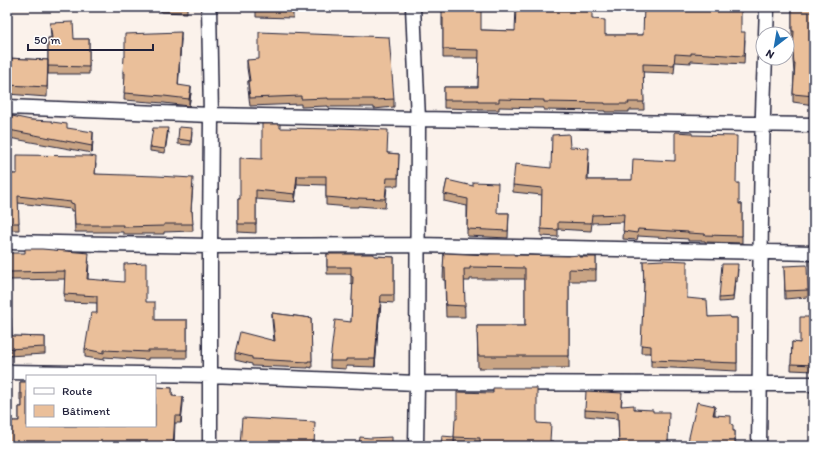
<svg xmlns="http://www.w3.org/2000/svg" width="821" height="453" font-family="Itim,sans-serif">
  <style>
    .lines { fill: none; stroke-linecap: round; stroke-linejoin: round }
    .minor-casing { stroke: #22223b; stroke-width: 17 }
    .minor { stroke: #fff; stroke-width: 14 }
    .wall { fill: #c9a484; stroke: #22223b }
    .shaded-wall { fill: #a4866c; stroke: #22223b }
    .building { fill: #eabf9a; stroke: #22223b }
  </style>
  <rect width="100%" height="100%" fill="#fbf2eb"/>
  <filter id="ink" filterUnits="userSpaceOnUse"><feTurbulence type="fractalNoise" baseFrequency=".025" numOctaves="2"/><feDisplacementMap in="SourceGraphic" scale="8" xChannelSelector="R" yChannelSelector="G"/><feConvolveMatrix kernelMatrix="1 2 1 2 8 2 1 2 1" color-interpolation-filters="sRGB"/></filter>
  <g filter="url(#ink)">
    <g class="lines">
      <!-- minor casing -->
      <g class="minor-casing">
        <path id="minor" d="M 209,7 L 211,115 L 210,246 L 210,446
          M 413,7 L 418,119 L 417,383 L 416,446
          M 766,34 L 767,7
          M 7,107 L 211,115 L 418,119 L 814,125
          M 7,242 L 210,246 L 418,245 L 814,253
          M 7,372 L 210,375 L 417,383 L 814,384
          M 759,446 C 761,317 759,187 765,58"/>
      </g>
      <!-- minor -->
      <use href="#minor" class="minor"/>
    </g>
    <!-- wall -->
    <path class="wall" d="M 98,7 L 126,7 L 126,10 L 98,9 Z
      M 161,7 L 187,7 L 187,13 L 161,12 Z
      M 256,7 L 293,7 L 293,18 L 256,17 Z
      M 792,7 L 814,7 L 814,105 L 793,102 L 793,94 L 794,73 L 793,60 L 794,40 L 792,40 Z
      M 442,18 L 481,30 L 515,31 L 592,19 L 605,35 L 643,35 L 741,32 L 745,40 L 744,64 L 691,61 L 691,63 L 675,62 L 674,73 L 643,72 L 644,110 L 629,110 L 629,112 L 605,112 L 605,111 L 544,110 L 544,108 L 499,107 L 499,110 L 478,110 L 478,109 L 444,108 L 444,87 L 478,87 L 479,58 L 443,58 L 443,26 L 442,26 Z
      M 50,23 L 74,39 L 89,39 L 89,74 L 48,74 L 48,38 L 51,38 Z
      M 181,39 L 178,85 L 191,93 L 189,106 L 164,103 L 124,100 L 125,79 L 123,79 L 123,73 L 125,57 Z
      M 7,58 L 48,60 L 47,97 L 7,94 Z
      M 247,60 L 394,99 L 394,107 L 374,109 L 374,107 L 328,107 L 328,106 L 301,107 L 301,104 L 250,106 L 248,89 L 248,81 L 249,81 L 247,68 Z
      M 31,120 L 52,122 L 93,139 L 92,153 L 9,138 L 9,130 Z
      M 280,128 L 388,153 L 399,154 L 398,186 L 387,186 L 385,208 L 358,206 L 358,207 L 350,207 L 326,205 L 326,185 L 297,184 L 295,202 L 256,199 L 256,233 L 238,232 L 238,199 L 240,199 L 262,159 Z
      M 168,132 L 165,153 L 150,151 L 150,147 Z
      M 192,132 L 191,145 L 178,144 L 178,139 Z
      M 692,135 L 736,183 L 739,204 L 742,204 L 742,243 L 705,242 L 705,241 L 688,241 L 688,239 L 638,236 L 637,240 L 623,239 L 624,222 L 592,223 L 591,231 L 558,229 L 558,237 L 541,236 L 542,195 L 513,192 L 513,185 L 551,168 L 589,155 L 588,180 L 632,180 L 675,161 Z
      M 90,156 L 96,164 L 95,174 L 193,185 L 191,211 L 192,211 L 193,231 L 164,232 L 164,234 L 123,234 L 123,232 L 75,232 L 74,211 L 71,211 L 71,209 L 18,203 L 19,230 L 7,230 L 7,174 L 17,174 Z
      M 447,180 L 498,213 L 509,213 L 508,238 L 467,236 L 467,206 L 444,201 L 444,194 Z
      M 7,253 L 89,261 L 88,279 L 146,302 L 155,320 L 187,320 L 187,358 L 148,358 L 148,360 L 104,357 L 104,360 L 85,357 L 85,349 L 97,313 L 97,303 L 64,302 L 65,279 L 10,280 L 9,300 L 7,300 Z
      M 444,253 L 596,257 L 596,281 L 569,281 L 569,368 L 478,368 L 477,326 L 525,326 L 525,279 L 470,279 L 470,281 L 464,281 L 465,317 L 446,317 L 445,280 L 443,280 Z
      M 327,254 L 374,256 L 394,257 L 394,303 L 381,302 L 380,316 L 379,316 L 375,367 L 346,366 L 346,369 L 330,368 L 330,361 L 351,322 L 353,284 L 351,284 L 351,274 L 327,274 Z
      M 643,261 L 708,317 L 737,318 L 737,371 L 651,367 L 651,353 L 641,353 L 644,289 Z
      M 811,264 L 814,264 L 814,282 L 811,282 Z
      M 784,266 L 808,290 L 808,297 L 785,299 Z
      M 738,269 L 737,282 L 735,281 L 733,301 L 719,302 L 719,298 Z
      M 272,313 L 311,318 L 312,368 L 308,367 L 308,368 L 252,366 L 252,364 L 235,360 L 235,353 L 274,341 L 272,320 Z
      M 814,317 L 814,371 L 791,370 L 792,342 L 800,343 Z
      M 7,318 L 12,336 L 45,337 L 45,354 L 7,356 Z
      M 20,382 L 27,382 L 27,426 L 155,426 L 155,387 L 172,388 L 172,396 L 183,397 L 181,423 L 175,423 L 174,446 L 7,446 L 7,421 L 19,421 L 19,407 L 22,407 L 22,400 L 20,400 Z
      M 537,388 L 480,446 L 454,445 L 454,446 L 454,437 L 457,419 L 493,393 Z
      M 622,400 L 621,406 L 634,409 L 653,412 L 668,446 L 619,446 L 618,419 L 585,416 L 585,410 Z
      M 715,414 L 715,415 L 731,424 L 733,431 L 735,431 L 735,446 L 687,446 Z"/>
    <!-- shaded-wall -->
    <path class="shaded-wall" d="M 181,32 L 181,39 L 178,91 L 178,85 Z
      M 191,87 L 191,93 L 189,106 L 189,99 Z
      M 93,132 L 93,139 L 92,153 L 92,146 Z
      M 297,176 L 297,184 L 295,202 L 295,194 Z
      M 379,308 L 379,316 L 375,367 L 375,359 Z
      M 183,397 L 183,404 L 181,423 L 181,416 Z
      M 715,406 L 715,414 L 713,422 L 713,415 Z"/>
    <!-- building -->
    <path class="building" d="M 256,7 L 293,7 L 293,10 L 256,9 Z
      M 442,7 L 481,7 L 481,30 L 515,31 L 516,7 L 592,7 L 592,19 L 605,20 L 605,35 L 643,35 L 644,7 L 741,7 L 741,32 L 745,32 L 744,56 L 691,53 L 691,55 L 675,54 L 674,65 L 643,64 L 644,102 L 628,102 L 629,104 L 605,104 L 605,103 L 544,102 L 544,100 L 499,99 L 499,102 L 478,102 L 478,100 L 444,100 L 444,87 L 478,87 L 479,50 L 443,49 L 443,18 L 442,18 Z
      M 792,7 L 814,7 L 814,96 L 793,94 L 795,64 L 794,64 L 793,52 L 794,31 L 792,31 Z
      M 73,22 L 74,39 L 89,39 L 89,67 L 48,66 L 48,38 L 52,38 L 50,23 Z
      M 181,32 L 178,85 L 191,87 L 189,99 L 164,96 L 124,93 L 125,73 L 123,73 L 124,57 L 125,57 L 125,34 Z
      M 259,32 L 389,37 L 394,99 L 374,100 L 374,99 L 328,99 L 328,98 L 301,99 L 301,96 L 250,98 L 248,81 L 250,81 L 247,60 L 259,59 Z
      M 7,58 L 48,60 L 47,87 L 7,85 Z
      M 12,116 L 31,120 L 52,121 L 52,122 L 67,124 L 67,128 L 93,132 L 92,146 L 9,130 Z
      M 262,124 L 280,124 L 280,128 L 338,129 L 339,128 L 388,130 L 387,153 L 399,154 L 398,178 L 387,178 L 385,199 L 358,198 L 358,199 L 350,198 L 350,199 L 326,197 L 326,176 L 297,176 L 295,194 L 256,190 L 256,224 L 238,224 L 238,199 L 240,199 L 240,158 L 262,159 Z
      M 179,127 L 192,128 L 191,141 L 178,139 Z
      M 153,128 L 168,128 L 165,149 L 150,147 Z
      M 675,132 L 692,133 L 692,135 L 737,136 L 736,183 L 739,183 L 739,204 L 742,204 L 742,236 L 705,235 L 705,234 L 688,233 L 688,232 L 638,229 L 637,233 L 623,231 L 624,214 L 592,215 L 591,223 L 558,222 L 558,230 L 541,229 L 542,188 L 513,185 L 515,164 L 551,168 L 552,135 L 569,134 L 570,147 L 589,148 L 587,180 L 632,180 L 633,159 L 675,161 Z
      M 17,155 L 90,156 L 96,157 L 95,174 L 157,176 L 193,178 L 191,211 L 192,211 L 193,224 L 164,224 L 164,226 L 123,227 L 123,225 L 75,225 L 74,204 L 71,203 L 71,202 L 18,196 L 19,223 L 7,223 L 7,174 L 17,174 Z
      M 447,180 L 473,186 L 473,182 L 498,183 L 497,213 L 509,213 L 508,231 L 467,229 L 468,199 L 444,194 Z
      M 25,249 L 42,249 L 89,253 L 87,279 L 124,282 L 124,264 L 146,263 L 146,302 L 155,302 L 155,320 L 187,320 L 187,350 L 148,350 L 148,352 L 104,350 L 104,353 L 85,349 L 91,313 L 97,313 L 97,296 L 64,294 L 65,271 L 10,272 L 9,292 L 7,292 L 7,253 L 25,253 Z
      M 444,253 L 489,255 L 489,254 L 514,254 L 514,255 L 568,256 L 579,255 L 579,257 L 596,257 L 596,270 L 569,269 L 569,356 L 478,356 L 477,326 L 525,326 L 525,268 L 470,267 L 470,269 L 464,269 L 465,306 L 446,305 L 445,268 L 443,268 Z
      M 327,254 L 374,254 L 374,256 L 394,257 L 394,295 L 381,295 L 380,308 L 379,308 L 375,359 L 346,359 L 346,361 L 330,361 L 335,320 L 351,322 L 353,277 L 351,276 L 351,267 L 327,267 Z
      M 664,260 L 687,261 L 687,298 L 707,300 L 708,317 L 730,316 L 730,318 L 737,318 L 737,363 L 651,360 L 651,346 L 641,345 L 644,285 L 643,261 Z
      M 722,264 L 738,264 L 737,278 L 735,277 L 733,297 L 719,298 Z
      M 811,264 L 814,264 L 814,278 L 811,278 Z
      M 807,265 L 808,290 L 785,291 L 784,266 Z
      M 272,313 L 311,318 L 312,361 L 308,361 L 308,362 L 252,359 L 252,357 L 235,353 L 240,332 L 275,341 Z
      M 800,317 L 814,317 L 814,365 L 791,364 L 792,342 L 800,343 Z
      M 7,318 L 11,318 L 12,336 L 45,337 L 45,347 L 7,349 Z
      M 20,382 L 27,382 L 27,426 L 155,426 L 155,387 L 172,388 L 172,396 L 183,397 L 181,416 L 175,416 L 173,446 L 7,446 L 7,421 L 19,421 L 19,407 L 22,407 L 22,393 L 20,393 Z
      M 493,388 L 537,388 L 537,423 L 551,424 L 550,441 L 553,441 L 553,445 L 592,445 L 592,446 L 480,446 L 480,438 L 454,437 L 455,419 L 457,419 L 457,392 L 493,393 Z
      M 586,391 L 622,393 L 621,406 L 634,405 L 634,409 L 653,410 L 653,412 L 669,412 L 668,446 L 635,446 L 635,445 L 619,445 L 618,412 L 585,410 Z
      M 697,402 L 715,406 L 713,415 L 731,416 L 731,424 L 733,425 L 733,431 L 735,431 L 735,444 L 716,444 L 716,446 L 687,446 Z
      M 242,418 L 315,422 L 314,446 L 240,446 Z
      M 442,436 L 454,437 L 454,446 L 441,446 Z
      M 360,437 L 370,438 L 392,437 L 392,446 L 359,446 Z
      M 788,444 L 814,444 L 814,446 L 788,446 Z"/>
  </g>
  <!-- margin -->
  <rect width="821" height="453" fill="none" stroke="#fff" stroke-width="24"/>
  <rect x="12" y="12" width="797" height="429" fill="none" stroke="#22223b" stroke-width="1.5" filter="url(#ink)"/>
  <!-- legend -->
  <rect x="26" y="375" width="130" height="52" fill="#ffffff" stroke="#a7a7b1"/>
  <rect x="34" y="388" width="20" height="6" fill="#ffffff" stroke="#a7a7b1"/>
  <text x="62" y="395" font-size="12" fill="#22223b">Route</text>
  <rect x="34" y="405" width="20" height="12" fill="#eabf9a" stroke="#a7a7b1"/>
  <text x="62" y="415" font-size="12" fill="#22223b">Bâtiment</text>
  <!-- north arrow -->
  <g transform="translate(775 46) rotate(211)"><circle r="19" fill="#ffffff" stroke="#a7a7b1"/>
  <path d="M0-3L7 15L0 10L-7 15Z" fill="#1f6fb2"/>
  <text y="-6" font-size="11" font-weight="bold" text-anchor="middle" fill="#22223b">N</text>
  </g>
  <!-- scale -->
  <path d="M28 44v6h125v-6" fill="none" stroke="#22223b" stroke-width="2"/>
  <text x="34" y="44" font-size="12" fill="#22223b" stroke="#ffffff" stroke-width="3" paint-order="stroke">50 m</text>
</svg>
